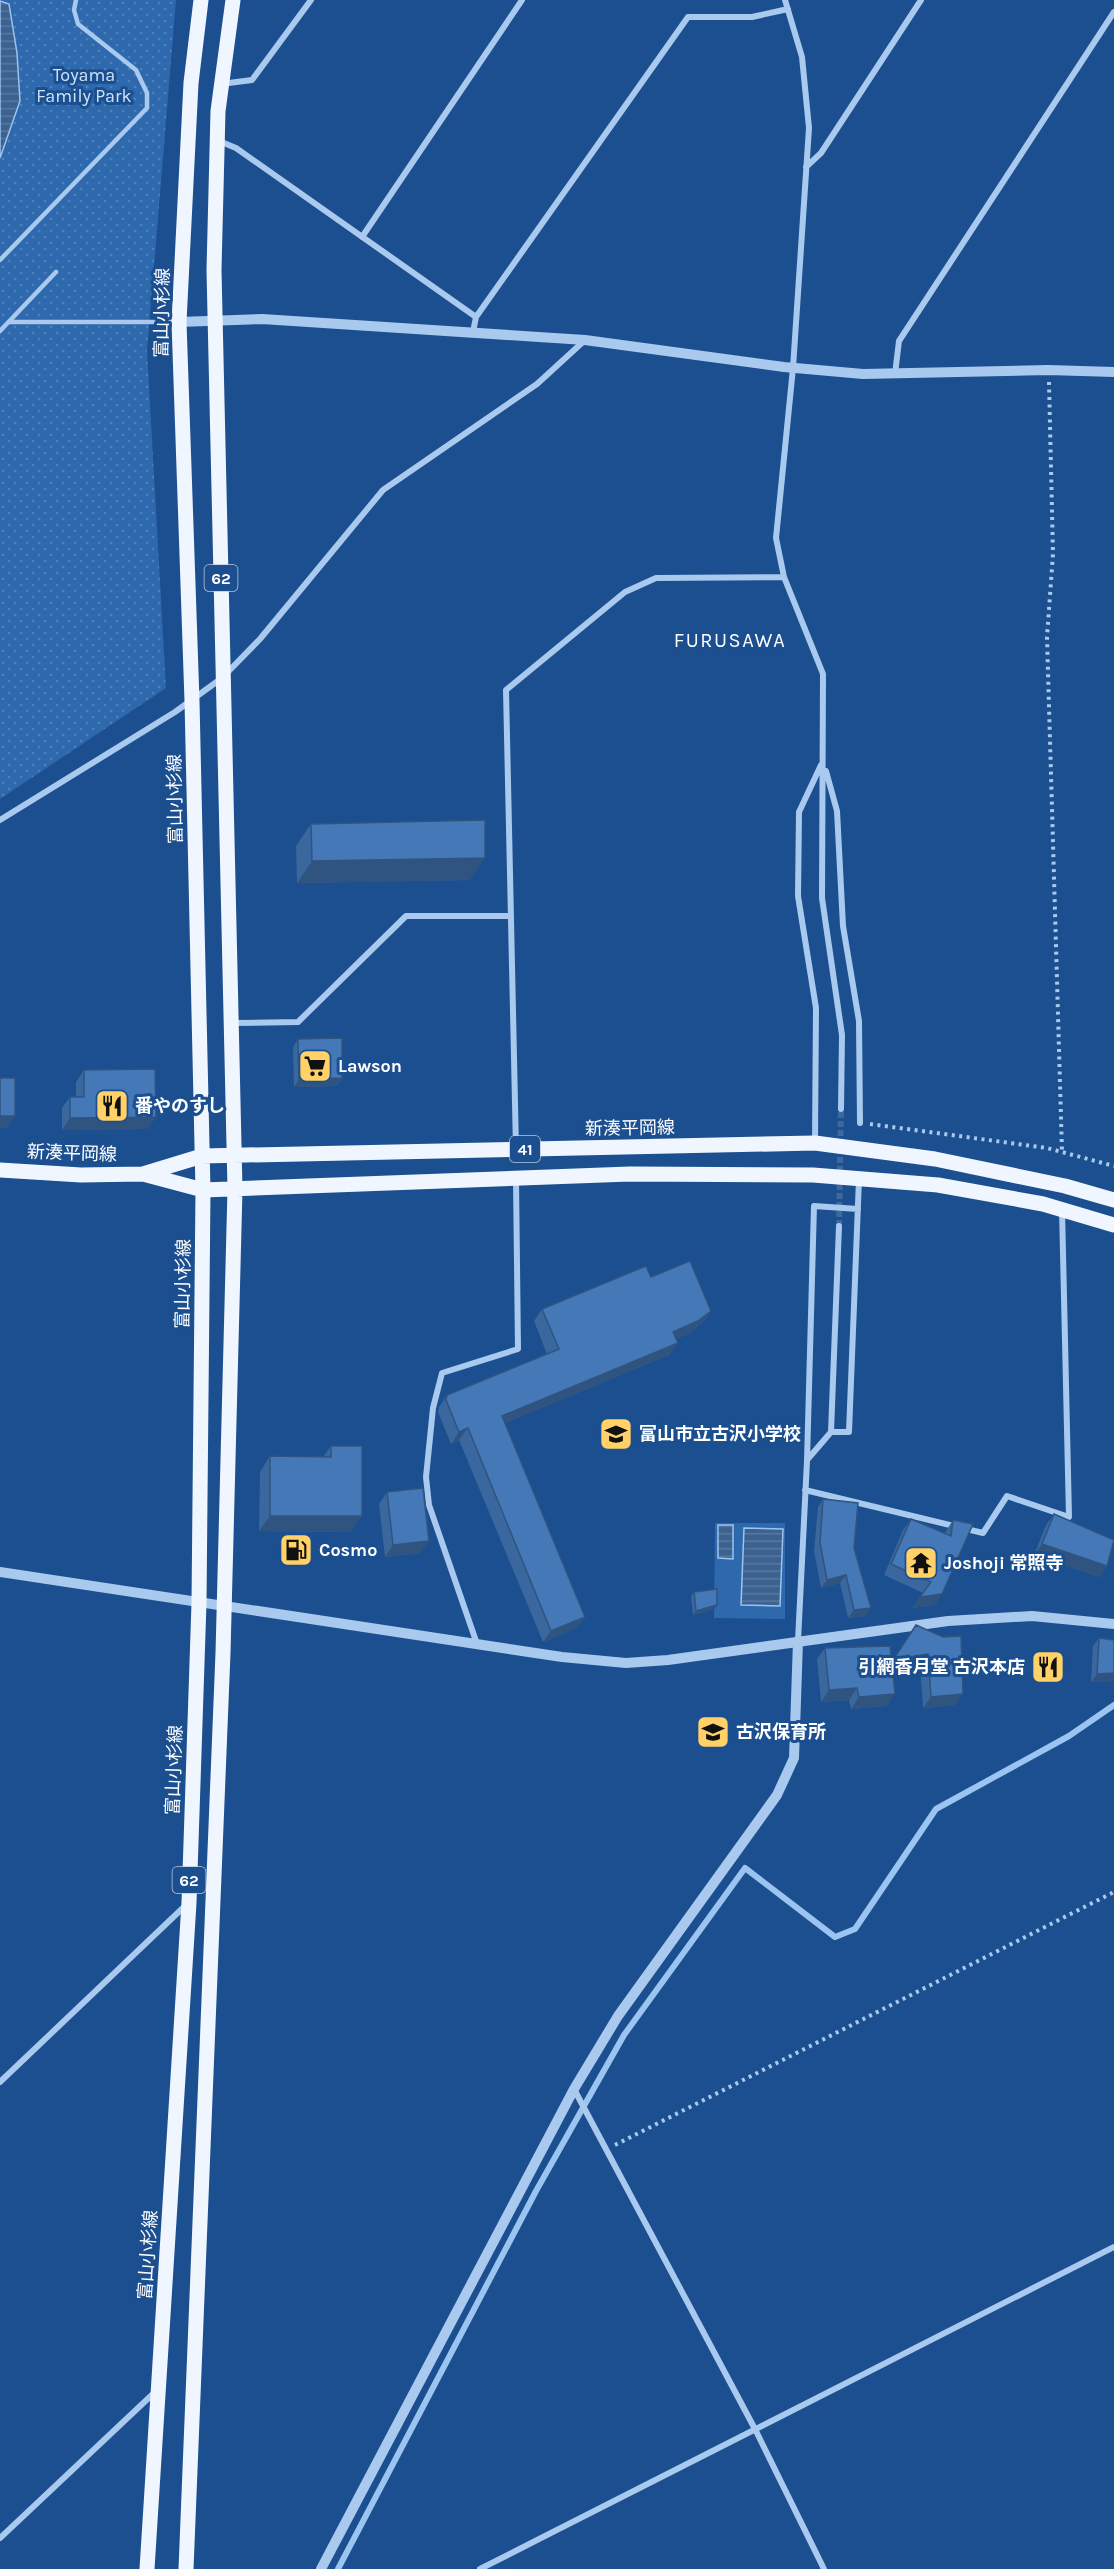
<svg xmlns="http://www.w3.org/2000/svg" width="1114" height="2569" font-family="Karla,'Noto Sans JP',sans-serif">
  <style>
    .green { fill: url(#green-dots) }
    .pitch { fill: #2e69ad }
    .water { fill: url(#water-rules); stroke: #9cc4f0; stroke-width: 1.5 }
    .lines { fill: none; stroke-linecap: round; stroke-linejoin: round }
    .stream { stroke: #9cc4f0; stroke-width: 6 }
    .minor-tunnel { stroke: #3d69a0; stroke-width: 6; stroke-dasharray: 6 3; stroke-linecap: butt }
    .path { stroke: #a9c9ee; stroke-width: 4; stroke-dasharray: 3 4.5; stroke-linecap: butt }
    .service { stroke: #a9c9ee; stroke-width: 4.5 }
    .minor { stroke: #a9c9ee; stroke-width: 6 }
    .tertiary { stroke: #a9c9ee; stroke-width: 10 }
    .primary { stroke: #f0f6ff; stroke-width: 15 }
    .wall { fill: #3a679d }
    .shaded-wall { fill: #305480 }
    .building { fill: #4478b7; stroke: #305480; stroke-width: 1.5 }
    .labels { text-anchor: middle; stroke-width: 6; stroke-linejoin: round; paint-order: stroke }
    .shield { fill: #1b4f8f; stroke: #bbcadd; stroke-width: 1.5 }
    .shield-label { font-size: 16px; font-weight: bold; fill: #fff }
    .park-label { font-size: 18px; fill: #cfe3fa; stroke: #1b4f8f }
    .street-label { font-size: 18px; fill: #fff; stroke: #1b4f8f }
    .poi-label { font-size: 18px; font-weight: bold; fill: #fff; stroke: #1b4f8f; text-anchor: start }
    .neighbourhood-label { font-size: 20px; letter-spacing: 1.5px; fill: #fff; stroke: #1b4f8f }
  </style>
  <defs>
    <pattern id="green-dots" width="8" height="8" patternUnits="userSpaceOnUse" patternTransform="scale(1.5)"><rect width="8" height="8" fill="#2e69ad"/><path d="M2 2h.1M6 6h.1" fill="none" stroke="#4d80b9" stroke-width="1.8" stroke-linecap="round"/></pattern>
    <pattern id="water-rules" width="6" height="5" patternUnits="userSpaceOnUse" patternTransform="scale(1.5)"><rect width="6" height="5" fill="#3c6290"/><path d="M0 2.5h6" fill="none" stroke="#597aa1"/></pattern>
  </defs>
  <rect width="100%" height="100%" fill="#1b4f8f"/>
  <!-- green -->
  <path class="green" d="M 0,0 L 176,0 L 147,351 L 166,688 L 0,799 Z"/>
  <!-- pitch -->
  <path class="pitch" d="M 715,1523 L 785,1523 L 785,1619 L 714,1618 Z"/>
  <!-- water -->
  <path class="water" d="M 0,1 L 9,4 L 17,53 L 20,101 L 0,158 Z
    M 718,1525 L 733,1525 L 733,1559 L 718,1558 Z
    M 744,1528 L 783,1529 L 780,1606 L 741,1605 Z"/>
  <g class="lines">
    <!-- stream -->
    <path class="stream" d="M 338,2569 L 536,2191 L 624,2035 L 745,1868 L 835,1937 L 855,1929 L 936,1809 L 1069,1736 L 1114,1705"/>
    <!-- minor-tunnel -->
    <path class="minor-tunnel" d="M 839,1226 L 841,1109"/>
    <!-- path -->
    <path class="path" d="M 1049,382 L 1053,554 L 1047,637 L 1062,1152
      M 870,1124 L 1047,1148 L 1114,1166
      M 615,2145 L 1114,1892"/>
    <!-- service -->
    <path class="service" d="M 0,260 L 147,108 L 147,93 L 136,70 L 78,24 L 74,10 L 76,0
      M 10,322 L 176,322
      M 0,331 L 56,272"/>
    <!-- minor -->
    <path class="minor" d="M 785,0 L 802,57 L 809,128 L 793,368 L 776,538 L 784,577 L 823,674 L 822,898 L 842,1035 L 841,1109
      M 221,84 L 252,80 L 311,0
      M 219,141 L 236,148 L 476,317
      M 806,167 L 821,153 L 921,0
      M 362,237 L 522,0
      M 473,332 L 476,317 L 688,17 L 752,17 L 788,9
      M 895,374 L 899,341 L 1114,12
      M 826,771 L 837,811 L 843,926 L 859,1021 L 860,1123
      M 0,820 L 175,712 L 222,678 L 260,639 L 383,490 L 537,384 L 584,341
      M 232,1023 L 298,1022 L 406,916 L 511,916
      M 815,1142 L 816,1008 L 798,896 L 799,812 L 821,765
      M 516,1149 L 506,690 L 625,592 L 656,578 L 784,577
      M 831,1432 L 849,1432 L 859,1179
      M 807,1460 L 831,1432 L 839,1226
      M 805,1490 L 983,1533 L 1007,1496 L 1069,1517 L 1062,1209
      M 798,1641 L 807,1461 L 814,1206 L 858,1209
      M 477,1644 L 429,1505 L 426,1477 L 433,1408 L 442,1373 L 518,1349 L 516,1179
      M 0,2082 L 186,1905
      M 574,2089 L 756,2431 L 824,2569
      M 0,2538 L 155,2392
      M 480,2569 L 1114,2247"/>
    <!-- tertiary -->
    <path class="tertiary" d="M 179,322 L 262,319 L 585,340 L 784,367 L 863,374 L 1048,370 L 1114,372
      M 0,1572 L 562,1657 L 626,1663 L 668,1660 L 948,1621 L 1032,1616 L 1114,1624
      M 321,2569 L 574,2089 L 618,2016 L 777,1795 L 794,1758 L 798,1641"/>
    <!-- primary -->
    <path class="primary" d="M 0,1170 L 81,1175 L 143,1174 L 202,1156 L 815,1143 L 935,1159 L 1065,1186 L 1114,1200
      M 143,1174 L 203,1190 L 630,1174 L 813,1175 L 938,1185 L 1043,1204 L 1114,1225
      M 147,2569 L 189,1903 L 199,1603 L 203,1190 L 192,701 L 179,322 L 191,83 L 201,0
      M 186,2569 L 223,1653 L 235,1189 L 214,270 L 218,111 L 233,0"/>
  </g>
  <!-- wall -->
  <path class="wall" d="M 311,824 L 470,880 L 297,883 L 296,846 Z
    M 298,1039 L 342,1078 L 337,1086 L 294,1087 L 293,1047 Z
    M 84,1070 L 148,1129 L 62,1130 L 62,1108 L 70,1097 L 76,1097 L 76,1082 Z
    M 651,1277 L 711,1311 L 702,1323 L 690,1333 L 676,1339 L 678,1343 L 669,1355 L 505,1423 L 585,1617 L 576,1628 L 543,1642 L 459,1440 L 451,1444 L 438,1412 L 439,1407 L 447,1395 L 547,1354 L 534,1321 L 542,1309 Z
    M 331,1446 L 351,1532 L 259,1531 L 260,1472 L 270,1456 L 323,1457 Z
    M 387,1492 L 421,1553 L 385,1557 L 379,1504 Z
    M 823,1499 L 854,1548 L 871,1608 L 865,1616 L 848,1618 L 840,1583 L 821,1588 L 814,1551 L 818,1507 Z
    M 1054,1514 L 1107,1566 L 1099,1577 L 1034,1555 L 1046,1525 Z
    M 911,1519 L 945,1533 L 946,1531 L 953,1520 L 973,1524 L 935,1605 L 912,1608 L 923,1593 L 884,1575 L 903,1530 Z
    M 694,1592 L 717,1605 L 714,1609 L 693,1615 L 691,1596 Z
    M 916,1625 L 955,1705 L 923,1708 L 920,1665 L 893,1670 L 887,1706 L 851,1709 L 849,1700 L 821,1702 L 817,1659 L 825,1648 L 892,1662 Z
    M 1099,1638 L 1114,1681 L 1091,1682 L 1093,1646 Z"/>
  <!-- shaded-wall -->
  <path class="shaded-wall" d="M 485,858 L 470,880 L 297,883 L 312,861 Z
    M 342,1078 L 337,1086 L 294,1087 L 299,1079 Z
    M 0,1116 L 15,1116 L 7,1128 L 0,1128 Z
    M 156,1117 L 148,1129 L 62,1130 L 70,1118 Z
    M 711,1311 L 702,1323 L 690,1333 L 665,1344 L 673,1332 Z
    M 678,1343 L 669,1355 L 494,1428 L 502,1416 Z
    M 468,1428 L 459,1440 L 451,1444 L 459,1432 Z
    M 270,1516 L 362,1516 L 351,1532 L 259,1531 Z
    M 429,1541 L 421,1553 L 385,1557 L 393,1545 Z
    M 1042,1544 L 1107,1566 L 1099,1577 L 1034,1555 Z
    M 846,1575 L 840,1583 L 821,1588 L 827,1580 Z
    M 942,1594 L 935,1605 L 912,1608 L 920,1597 Z
    M 717,1605 L 714,1609 L 693,1615 L 696,1611 Z
    M 871,1608 L 865,1616 L 848,1618 L 854,1610 Z
    M 585,1617 L 576,1628 L 543,1642 L 551,1631 Z
    M 928,1654 L 920,1665 L 885,1672 L 893,1660 Z
    M 1114,1673 L 1114,1681 L 1091,1682 L 1097,1674 Z
    M 857,1688 L 849,1700 L 821,1702 L 829,1690 Z
    M 895,1694 L 887,1706 L 851,1709 L 859,1697 Z
    M 963,1694 L 955,1705 L 923,1708 L 931,1697 Z"/>
  <!-- building -->
  <path class="building" d="M 485,820 L 485,858 L 312,861 L 311,824 Z
    M 342,1038 L 342,1078 L 299,1079 L 298,1039 Z
    M 155,1069 L 156,1117 L 70,1118 L 70,1097 L 84,1097 L 84,1070 Z
    M 0,1078 L 15,1078 L 15,1116 L 0,1116 Z
    M 690,1261 L 711,1311 L 698,1321 L 673,1332 L 678,1343 L 502,1416 L 585,1617 L 551,1631 L 468,1428 L 459,1432 L 446,1400 L 447,1395 L 559,1349 L 542,1309 L 646,1266 L 651,1277 Z
    M 331,1446 L 362,1446 L 362,1516 L 270,1516 L 270,1456 L 331,1457 Z
    M 423,1488 L 429,1541 L 393,1545 L 387,1492 Z
    M 823,1499 L 858,1503 L 854,1548 L 871,1608 L 854,1610 L 846,1575 L 827,1580 L 820,1543 Z
    M 1054,1514 L 1114,1540 L 1107,1566 L 1042,1544 Z
    M 911,1519 L 951,1536 L 953,1520 L 973,1524 L 942,1594 L 920,1597 L 931,1582 L 891,1564 Z
    M 717,1589 L 717,1605 L 696,1611 L 694,1592 Z
    M 916,1625 L 943,1637 L 961,1636 L 963,1694 L 931,1697 L 928,1654 L 893,1660 Z
    M 1099,1638 L 1114,1640 L 1114,1673 L 1097,1674 Z
    M 890,1646 L 895,1694 L 859,1697 L 857,1688 L 829,1690 L 825,1648 Z"/>
  <!-- icons -->
  <defs>
    <g id="supermarket-square" transform="scale(1.725)"><rect x="-9" y="-9" width="18" height="18" rx="4" fill="#ffd166" stroke="#1b4f8f"/><path d="M-6-5.5h2.5l.6 2H6L4.5 2H-2.5L-4.4-4H-6ZM-1.5 3.2a1.3 1.3 0 1 0 .1 0ZM3 3.2a1.3 1.3 0 1 0 .1 0Z" fill="#111"/></g>
    <g id="restaurant-square" transform="scale(1.725)"><rect x="-9" y="-9" width="18" height="18" rx="4" fill="#ffd166" stroke="#1b4f8f"/><path d="M-5-6h1v4h1v-4h1v4h1v-4h1v5L-1.5 .5V6h-2V.5L-5-1ZM5-6V6H3V1.5H1.5Q1.5-4 5-6Z" fill="#111"/></g>
    <g id="school-square" transform="scale(1.725)"><rect x="-9" y="-9" width="18" height="18" rx="4" fill="#ffd166" stroke="#1b4f8f"/><path d="M0-5L7-2L0 1L-7-2ZM-4 1L0 2.5L4 1V4Q0 6-4 4Z" fill="#111"/></g>
    <g id="fuel-square" transform="scale(1.725)"><rect x="-9" y="-9" width="18" height="18" rx="4" fill="#ffd166" stroke="#1b4f8f"/><path d="M-5.5-6h7V0h2V4h1.3V-2.5L3-4.5l.8-.8L6-3V5H2.5V1h-1V6h-7ZM-4.2-4.7v3.2H.2V-4.7Z" fill="#111"/></g>
    <g id="temple-square" transform="scale(1.725)"><rect x="-9" y="-9" width="18" height="18" rx="4" fill="#ffd166" stroke="#1b4f8f"/><path d="M0-6L5-2H3V0L6.5 2.5H4V6H1.5V3h-3V6H-4V2.5H-6.5L-3 0V-2H-5Z" fill="#111"/></g>
  </defs>
  <g fill-rule="evenodd">
    <use href="#supermarket-square" x="315" y="1066"/>
    <use href="#restaurant-square" x="112" y="1106"/>
    <use href="#school-square" x="616" y="1434"/>
    <use href="#fuel-square" x="296" y="1550"/>
    <use href="#temple-square" x="921" y="1563"/>
    <use href="#restaurant-square" x="1048" y="1667"/>
    <use href="#school-square" x="713" y="1732"/>
  </g>
  <g class="labels">
    <!-- shield labels -->
    <g class="shield">
      <rect x="204.5" y="565" width="33" height="26" rx="4.5"/>
      <rect x="510" y="1136" width="30" height="26" rx="4.5"/>
      <rect x="172.5" y="1867" width="33" height="26" rx="4.5"/>
    </g>
    <g class="shield-label">
      <text x="221" y="584">62</text>
      <text x="525" y="1155">41</text>
      <text x="189" y="1886">62</text>
    </g>
    <!-- park labels -->
    <g class="park-label">
      <text x="84" y="81">Toyama<tspan x="84" dy="21">Family Park</tspan></text>
    </g>
    <!-- street labels -->
    <g class="street-label">
      <text transform="translate(162 313) rotate(-89)" y="6">富山小杉線</text>
      <text transform="translate(175 799) rotate(-91)" y="6">富山小杉線</text>
      <text transform="translate(630 1128) rotate(-1)" y="6">新湊平岡線</text>
      <text transform="translate(72 1153) rotate(2)" y="6">新湊平岡線</text>
      <text transform="translate(183 1284) rotate(-89)" y="6">富山小杉線</text>
      <text transform="translate(174 1770) rotate(-88)" y="6">富山小杉線</text>
      <text transform="translate(148 2255) rotate(-86)" y="6">富山小杉線</text>
    </g>
    <!-- poi labels -->
    <g class="poi-label">
      <text x="338" y="1072">Lawson</text>
      <text x="135" y="1112">番やのすし</text>
      <text x="639" y="1440">富山市立古沢小学校</text>
      <text x="319" y="1556">Cosmo</text>
      <text x="944" y="1569">Joshoji 常照寺</text>
      <text x="1025" y="1673" text-anchor="end">引網香月堂 古沢本店</text>
      <text x="736" y="1738">古沢保育所</text>
    </g>
    <!-- neighbourhood labels -->
    <g class="neighbourhood-label">
      <text x="730" y="647">FURUSAWA</text>
    </g>
  </g>
</svg>
